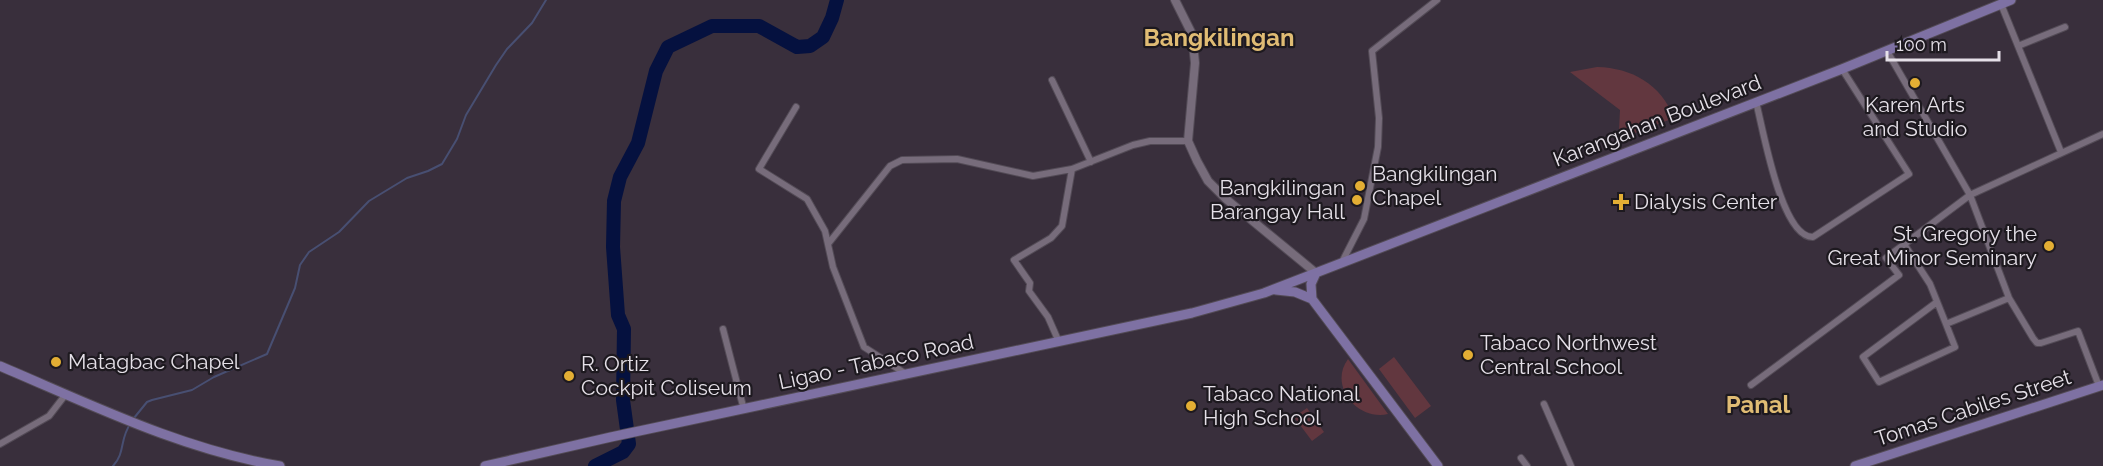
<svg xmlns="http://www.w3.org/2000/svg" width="2103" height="466" font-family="Raleway,sans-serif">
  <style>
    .green { fill: #62373f }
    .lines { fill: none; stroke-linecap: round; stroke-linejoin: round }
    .stream { stroke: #484f72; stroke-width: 2 }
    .river { stroke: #05113f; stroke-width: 14 }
    .street-casing { stroke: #534b56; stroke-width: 8 }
    .secondary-casing { stroke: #534b56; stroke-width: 10 }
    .primary-casing { stroke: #534b56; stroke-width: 11 }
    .street { stroke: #776c7b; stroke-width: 6 }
    .secondary { stroke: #776c7b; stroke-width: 8 }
    .primary { stroke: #7e71a3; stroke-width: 9 }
    .poi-dot { fill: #e3ae34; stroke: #1d191f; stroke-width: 2 }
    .labels { text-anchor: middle; stroke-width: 4.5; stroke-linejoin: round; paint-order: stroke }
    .poi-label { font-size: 21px; fill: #e5e0e8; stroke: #1d191f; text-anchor: start }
    .street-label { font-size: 21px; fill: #e5e0e8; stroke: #1d191f }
    .quarter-label { font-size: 24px; font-weight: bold; fill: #e0bc74; stroke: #1d191f }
  </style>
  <rect width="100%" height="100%" fill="#392f3c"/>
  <!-- green -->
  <path class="green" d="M 1597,67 C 1632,68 1661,84 1674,118 L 1622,138 L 1619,130 L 1620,110 L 1570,72 Z
    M 1394,357 L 1431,406 L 1415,418 L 1379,369 Z
    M 1348,359 L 1388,414 C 1358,421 1328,386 1348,359 Z
    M 1307,408 L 1324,432 L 1312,441 L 1294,417 Z"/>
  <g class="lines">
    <!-- stream -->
    <path class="stream" d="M 134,418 L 147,402 L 152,400 L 192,390 L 214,377 L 267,354 L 295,288 L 300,265 L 309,252 L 339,232 L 369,201 L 407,178 L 428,171 L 442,164 L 457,139 L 466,115 L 496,65 L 507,49 L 532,23 L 546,0
      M 113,466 C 126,452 119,439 131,423"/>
    <!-- river -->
    <path class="river" d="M 595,466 L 623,452 L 629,444 L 623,400 L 624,329 L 618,315 L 613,247 L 614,201 L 620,177 L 638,143 L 656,71 L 668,47 L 712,26 L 759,26 L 797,47 L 810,46 L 823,37 L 832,18 L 837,0"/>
    <!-- street casing -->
    <g class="street-casing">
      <path id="street" d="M 2001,4 L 2061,152
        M 2018,46 L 2065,27
        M 1887,51 L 1970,195 L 2009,298 L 2033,338 L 2037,343 L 2041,343 L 2078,331 L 2099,386
        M 1052,80 L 1091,162
        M 1756,102 C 1763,128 1781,238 1813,237 L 1909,174 L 1842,69
        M 796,107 L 759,169 L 807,199 L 825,231 L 833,267 L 864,347 L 906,374
        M 828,244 L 890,166 L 902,160 L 957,159 L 1033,176 L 1072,169 L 1133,145 L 1150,141 L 1188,141
        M 1904,244 L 1930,284 L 1946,324 L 2009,298
        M 1341,264 L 1364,219 L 1378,147 L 1379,118 L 1372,51 L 1437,0
        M 1937,302 L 1863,357 L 1879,382 L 1955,347 L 1946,324
        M 723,329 L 744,410
        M 1059,342 L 1048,317 L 1029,291 L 1030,283 L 1014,260 L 1051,238 L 1062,226 L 1072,169
        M 1751,385 L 1899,275 L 1886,258 L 1970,195 L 2103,134
        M 1544,404 L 1571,466
        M 0,444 L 49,416 L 66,394
        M 1521,458 L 1527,466"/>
    </g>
    <!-- secondary casing -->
    <g class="secondary-casing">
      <path id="secondary" d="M 1175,0 L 1192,34 L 1195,63 L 1188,141 L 1197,161 L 1208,181 L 1226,199 L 1316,273"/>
    </g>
    <!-- primary casing -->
    <g class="primary-casing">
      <path id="primary" d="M 1276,290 L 1295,292 L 1312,299 L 1438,466
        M 1312,299 L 1311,284 L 1316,273
        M 0,366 C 92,405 181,449 280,466
        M 485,466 L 611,437 L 1192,313 L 1264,293 L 1842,69 L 2011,0
        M 1855,466 L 2103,385"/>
    </g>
    <!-- street -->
    <use href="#street" class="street"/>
    <!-- secondary -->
    <use href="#secondary" class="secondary"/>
    <!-- primary -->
    <use href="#primary" class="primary"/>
  </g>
  <!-- markers -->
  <g class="poi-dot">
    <circle cx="1915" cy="83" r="6"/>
    <circle cx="1360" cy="186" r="6"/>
    <circle cx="1357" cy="200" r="6"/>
    <path d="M1618 193h6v6h6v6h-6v6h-6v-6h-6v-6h6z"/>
    <circle cx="2049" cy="246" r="6"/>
    <circle cx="1468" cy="355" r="6"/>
    <circle cx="56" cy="362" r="6"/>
    <circle cx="569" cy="376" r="6"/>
    <circle cx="1191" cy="406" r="6"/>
  </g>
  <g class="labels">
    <!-- poi labels -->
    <g class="poi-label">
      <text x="1915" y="112" text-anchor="middle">Karen Arts<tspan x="1915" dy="24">and Studio</tspan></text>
      <text x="1372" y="181">Bangkilingan<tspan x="1372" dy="24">Chapel</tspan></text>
      <text x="1345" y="195" text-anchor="end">Bangkilingan<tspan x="1345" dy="24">Barangay Hall</tspan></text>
      <text x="1634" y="209">Dialysis Center</text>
      <text x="2037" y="241" text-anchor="end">St. Gregory the<tspan x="2037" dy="24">Great Minor Seminary</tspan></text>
      <text x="1480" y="350">Tabaco Northwest<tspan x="1480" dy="24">Central School</tspan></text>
      <text x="68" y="369">Matagbac Chapel</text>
      <text x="581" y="371">R. Ortiz<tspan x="581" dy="24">Cockpit Coliseum</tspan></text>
      <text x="1203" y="401">Tabaco National<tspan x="1203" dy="24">High School</tspan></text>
    </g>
    <!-- street labels -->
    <g class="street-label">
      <text transform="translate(1657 121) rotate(-21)" y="7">Karangahan Boulevard</text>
      <text transform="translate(876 362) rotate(-12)" y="7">Ligao - Tabaco Road</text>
      <text transform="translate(1973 408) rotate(-18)" y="7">Tomas Cabiles Street</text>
    </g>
    <!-- quarter labels -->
    <g class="quarter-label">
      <text x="1219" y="46">Bangkilingan</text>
      <text x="1758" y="413">Panal</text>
    </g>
  </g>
  <!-- scale -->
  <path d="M1887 51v9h112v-9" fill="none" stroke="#e5e0e8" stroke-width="3"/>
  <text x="1896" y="51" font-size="18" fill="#e5e0e8" stroke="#1d191f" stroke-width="4.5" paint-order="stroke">100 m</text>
</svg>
